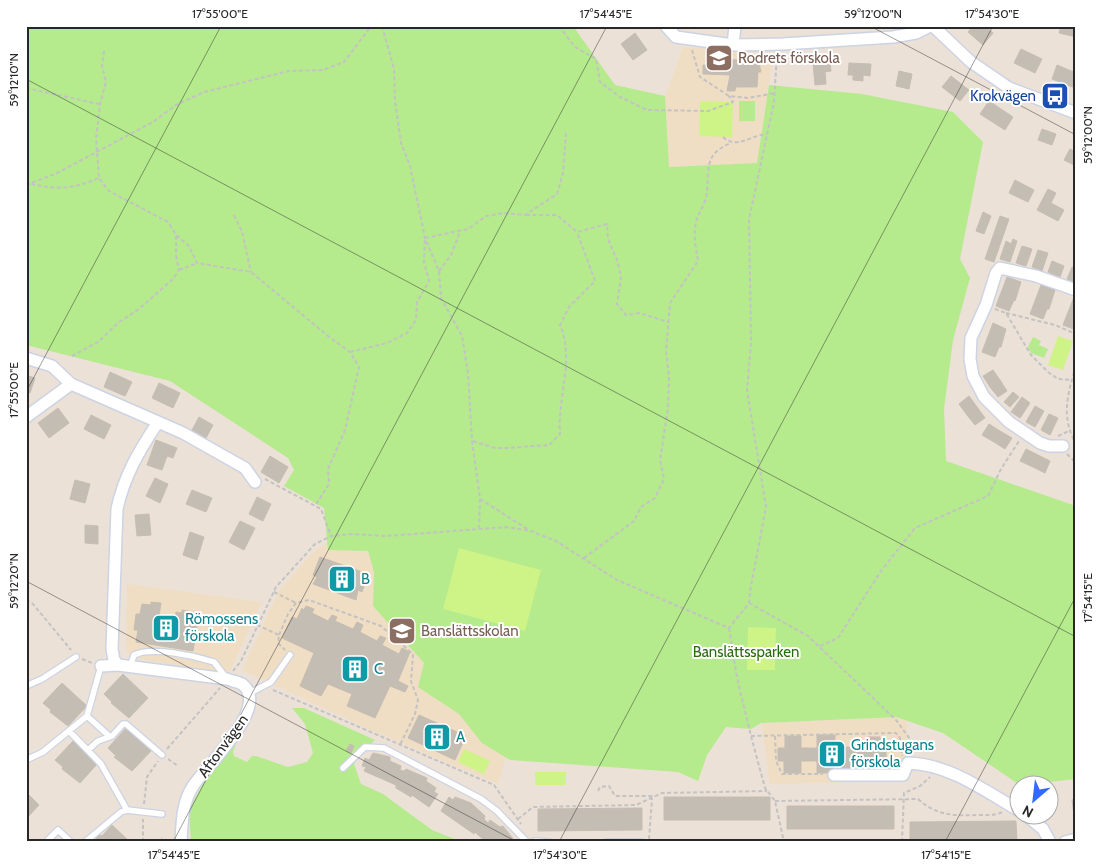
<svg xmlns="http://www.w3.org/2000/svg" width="1102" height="868" font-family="Cabin,sans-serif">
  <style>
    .education { fill: #f0dec4 }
    .green { fill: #b5ea8d }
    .pitch { fill: #cef387 }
    .building { fill: #c3bdb4; stroke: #c7bdb1 }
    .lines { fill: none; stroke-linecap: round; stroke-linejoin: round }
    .lane-casing { stroke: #ccd3e3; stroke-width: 8 }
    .street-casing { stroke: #ccd3e3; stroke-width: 14 }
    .path { stroke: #c3c3c3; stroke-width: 2; stroke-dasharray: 4 2.5; stroke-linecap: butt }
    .lane { stroke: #fff; stroke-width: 5.5 }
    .street { stroke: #fff; stroke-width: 11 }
    .ticks { fill: none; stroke: #282828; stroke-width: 1; stroke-opacity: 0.45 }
    .labels { text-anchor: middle; stroke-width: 4; stroke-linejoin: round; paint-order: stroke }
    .education-label { font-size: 15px; fill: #785e54; stroke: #fff; text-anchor: start }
    .transit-label { font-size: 15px; fill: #164399; stroke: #fff; text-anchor: end }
    .culture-label { font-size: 15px; fill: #0d838f; stroke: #fff; text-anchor: start }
    .park-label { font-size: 15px; fill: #2c6b11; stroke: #fff }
    .street-label { font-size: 15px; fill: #282828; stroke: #fff }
    .neatline { fill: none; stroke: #282828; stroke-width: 2 }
    .ticks-label { font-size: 12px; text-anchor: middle; fill: #282828 }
  </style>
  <rect width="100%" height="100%" fill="#ece1d7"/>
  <!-- education -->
  <path class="education" d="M 683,47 L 768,54 L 772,62 L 757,163 L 669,167 L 665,97 Z
    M 332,539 L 566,557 L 498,784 L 368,729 L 242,670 L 278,592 L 311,554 Z
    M 127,584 L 262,602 L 229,673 L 133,658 L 126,650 Z
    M 896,717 L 907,721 L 907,781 L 770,784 L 761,723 Z"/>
  <!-- green -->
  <path class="green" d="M 26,26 L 573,26 L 615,85 L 665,96 L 669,167 L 757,163 L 769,85 L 862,94 L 953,112 L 983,142 L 960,259 L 970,278 L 953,340 L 944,409 L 946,461 L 1076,506 L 1076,779 L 1020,785 L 943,733 L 896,717 L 761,723 L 751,729 L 726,727 L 707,755 L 698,781 L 678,772 L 510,760 L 482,743 L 459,714 L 418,687 L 424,663 L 373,606 L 374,572 L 368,551 L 328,550 L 324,508 L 284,486 L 294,470 L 288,458 L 170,381 L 26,345 Z
    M 739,101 L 755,101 L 755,121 L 739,121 Z
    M 1033,337 L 1041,341 L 1039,345 L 1048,349 L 1044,358 L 1031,353 L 1028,347 Z
    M 292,708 L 304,708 L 375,740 L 360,754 L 354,764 L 361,784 L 383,794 L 432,830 L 462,842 L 191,842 L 189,810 L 204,782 L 233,746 L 236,744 L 233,752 L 234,756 L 247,762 L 252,756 L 256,756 L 288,767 L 307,762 L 313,753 L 305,724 Z"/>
  <!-- pitch -->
  <path class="pitch" d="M 700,101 L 733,102 L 732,137 L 699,136 Z
    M 1058,336 L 1073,341 L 1063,370 L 1048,365 Z
    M 459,548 L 541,570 L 525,631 L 443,609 Z
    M 748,627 L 776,628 L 775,670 L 747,670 Z
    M 464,749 L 490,761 L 484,774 L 458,762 Z
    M 535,772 L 566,772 L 566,785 L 535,785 Z"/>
  <!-- building -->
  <path class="building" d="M 973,26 L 985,26 L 993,33 L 983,45 L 968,32 Z
    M 1061,26 L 1076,26 L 1076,37 L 1059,33 Z
    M 635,33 L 647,50 L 633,60 L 621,44 Z
    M 1021,49 L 1042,59 L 1035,73 L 1014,63 Z
    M 738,57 L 758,58 L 761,72 L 758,72 L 757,87 L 736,87 L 735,91 L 727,91 L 730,75 L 703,74 L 703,65 L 708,65 L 708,59 L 738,60 Z
    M 830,61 L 831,71 L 825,72 L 826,84 L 815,85 L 813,63 Z
    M 849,63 L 871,64 L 870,76 L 863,75 L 863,81 L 853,80 L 853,75 L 848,75 Z
    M 1057,65 L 1076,73 L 1075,88 L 1052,79 Z
    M 899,71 L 912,74 L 909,89 L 896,86 Z
    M 951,76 L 969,90 L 960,101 L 942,87 Z
    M 989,101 L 1013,117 L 1005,130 L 980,114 Z
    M 1042,129 L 1056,134 L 1052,145 L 1038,140 Z
    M 1070,149 L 1076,152 L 1076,166 L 1064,160 Z
    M 1015,180 L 1034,190 L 1028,202 L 1009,193 Z
    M 1048,189 L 1056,193 L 1051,203 L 1064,210 L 1058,221 L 1037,210 Z
    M 983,212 L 991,216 L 984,234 L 976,231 Z
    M 1000,216 L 1009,219 L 994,262 L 985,259 Z
    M 1013,239 L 1017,241 L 1010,262 L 1000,259 L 1006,241 L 1011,244 Z
    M 1022,246 L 1032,249 L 1026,266 L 1016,263 Z
    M 1038,250 L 1048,253 L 1042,271 L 1032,267 Z
    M 1052,261 L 1064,266 L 1060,277 L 1048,272 Z
    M 1072,267 L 1076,269 L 1076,283 L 1067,279 Z
    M 1007,277 L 1021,282 L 1015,301 L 1014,300 L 1009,311 L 996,306 Z
    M 1041,285 L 1055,290 L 1049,309 L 1047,309 L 1043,319 L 1030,314 Z
    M 1074,297 L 1076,297 L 1076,330 L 1063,325 Z
    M 993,323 L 1006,329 L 1001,347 L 999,347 L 995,357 L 982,352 Z
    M 993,370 L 1000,380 L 990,387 L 983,376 Z
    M 110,372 L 132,382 L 125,396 L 104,387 Z
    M 26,375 L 35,378 L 30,393 L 26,392 Z
    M 1000,380 L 1007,391 L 998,397 L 990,387 Z
    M 159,383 L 180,393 L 173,408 L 152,398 Z
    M 1013,392 L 1019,397 L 1010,407 L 1004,402 Z
    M 969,396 L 977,407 L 967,415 L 959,404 Z
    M 1022,397 L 1030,403 L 1020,418 L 1011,412 Z
    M 1035,406 L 1044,411 L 1035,427 L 1026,422 Z
    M 977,407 L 985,418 L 975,425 L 967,415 Z
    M 58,408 L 69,423 L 49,438 L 38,423 Z
    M 1049,414 L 1058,418 L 1050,435 L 1041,430 Z
    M 91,415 L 111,425 L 104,439 L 84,429 Z
    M 199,417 L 213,425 L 206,438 L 192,430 Z
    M 989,424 L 1000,431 L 994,442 L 982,435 Z
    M 1000,431 L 1012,438 L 1005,449 L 994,442 Z
    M 156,440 L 177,448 L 173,458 L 167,456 L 162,470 L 147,465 Z
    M 1026,449 L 1038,455 L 1033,467 L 1020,461 Z
    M 1038,455 L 1050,461 L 1045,473 L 1033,467 Z
    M 270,456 L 288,467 L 279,483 L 261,472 Z
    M 155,478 L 168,484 L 160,503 L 146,496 Z
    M 75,480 L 90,484 L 85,503 L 70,499 Z
    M 192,490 L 212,498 L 206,512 L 186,504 Z
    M 257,497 L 271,504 L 263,521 L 249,514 Z
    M 149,514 L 151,535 L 137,536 L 135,515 Z
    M 240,521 L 255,528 L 244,550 L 229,542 Z
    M 85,525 L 98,526 L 98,544 L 85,543 Z
    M 190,532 L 204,537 L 197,560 L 183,555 Z
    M 320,557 L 368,574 L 362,592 L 358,590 L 356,600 L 313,584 L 317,577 L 313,575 Z
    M 151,602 L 161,603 L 158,623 L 178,626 L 178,622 L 175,621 L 176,612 L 182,613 L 182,610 L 199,613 L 193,651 L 136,642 L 138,630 L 134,630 L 136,614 L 140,614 L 142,604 L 151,605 Z
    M 306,606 L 314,609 L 312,613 L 328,621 L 332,615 L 337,617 L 335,621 L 353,629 L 357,622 L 363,625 L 360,632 L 377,641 L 380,636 L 386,638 L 382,645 L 399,654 L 402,648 L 410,652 L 398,681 L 408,686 L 405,692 L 390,686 L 375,718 L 347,706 L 352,694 L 328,684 L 321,696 L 300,686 L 314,653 L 282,638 L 292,617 L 297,619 L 302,608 L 304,610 Z
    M 123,674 L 148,698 L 129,718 L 111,703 L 112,702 L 104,694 Z
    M 62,683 L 87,706 L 68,726 L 50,712 L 51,710 L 43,703 Z
    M 419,715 L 466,736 L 455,760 L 408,738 Z
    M 126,728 L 151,751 L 132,771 L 114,757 L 116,756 L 108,748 Z
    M 817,735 L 835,735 L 835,747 L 867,747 L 867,737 L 880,737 L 881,748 L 886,748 L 886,760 L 882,760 L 882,772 L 865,772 L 865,760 L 858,760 L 858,770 L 842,770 L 842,760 L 834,760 L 834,773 L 817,773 L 817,761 L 801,761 L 801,773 L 784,773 L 784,761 L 778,761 L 778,748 L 785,748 L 785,736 L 801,736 L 801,748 L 817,748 Z
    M 74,740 L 98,763 L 80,783 L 62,769 L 63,767 L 55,760 Z
    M 350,744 L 354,746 L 351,753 L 346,751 Z
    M 373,753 L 390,757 L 390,761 L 401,766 L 400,770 L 404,771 L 406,769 L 427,778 L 426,781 L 436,788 L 434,792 L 438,794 L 429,807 L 412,795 L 411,797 L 396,788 L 396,785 L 364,771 L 366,767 L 362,766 L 365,758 L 369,760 Z
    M 26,792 L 39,805 L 26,819 Z
    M 449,797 L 453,800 L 455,797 L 471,803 L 485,816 L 484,819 L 488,823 L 490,820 L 500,827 L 503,826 L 514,840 L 486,842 L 475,832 L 474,834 L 441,811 Z
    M 664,797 L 770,797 L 770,820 L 664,820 Z
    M 1076,799 L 1076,815 L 1074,815 L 1072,800 Z
    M 787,806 L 894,806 L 894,829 L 787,829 Z
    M 642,808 L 642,830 L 538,831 L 538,809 Z
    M 1016,821 L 1017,842 L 910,842 L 910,822 Z
    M 112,825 L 130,842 L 95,842 L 98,834 L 102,836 Z"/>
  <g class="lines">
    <!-- lane casing -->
    <g class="lane-casing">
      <path id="lane" d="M 130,667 L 134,655 C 152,646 195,656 214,662 L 227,679
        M 26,686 L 42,679 L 76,657
        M 248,694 L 271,682 L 290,655
        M 87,716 L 108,735
        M 70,732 L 101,764 L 127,810
        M 88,750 L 98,741 L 112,736 L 123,724 L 126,724 L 162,755
        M 26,760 L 43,752 L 87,716 L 101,666
        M 343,768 L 365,747 L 384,748 L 481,799 L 497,811 L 527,842
        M 535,841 L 549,842
        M 46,842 L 58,830 L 71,842
        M 85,842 L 121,812 L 127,810 L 162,814
        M 606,842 L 642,842"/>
    </g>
    <!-- street casing -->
    <g class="street-casing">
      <path id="street" d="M 666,26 L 676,37 L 733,45 L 783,44 L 893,37 L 916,33 L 930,26
        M 933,26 L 971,62 L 1009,88 L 1076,113
        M 733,45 L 735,26
        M 26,358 L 52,366 L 71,384 L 158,422 C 139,451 124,476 117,509 L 112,649 L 114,660 L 118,665
        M 26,417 L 71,384
        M 158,422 L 183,433 L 245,468 L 255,482
        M 1063,446 L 1049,446 L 1040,443 L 1009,422 L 984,397 L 973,376 L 970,359 L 971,338 L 986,305 L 996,273 L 1000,268 L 1036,276 L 1076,290
        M 101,666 L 118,665 L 227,679 C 232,681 238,682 242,684 C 272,706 205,767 193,786 C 182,803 182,822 181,842
        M 834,775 L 903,775 L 908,763 C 949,764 985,791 1020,811
        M 1027,816 L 1043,829 L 1050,842
        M 1065,842 L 1076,839"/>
    </g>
    <!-- path -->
    <path class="path" d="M 382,26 L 394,69 L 395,101 L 401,143 L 410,166 L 425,238 L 439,271 L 441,298 L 462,336 L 468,373 L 472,441 L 480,499 L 479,530
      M 559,26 L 575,47 L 596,59 L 600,82 L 620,97 L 647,110 L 708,111 L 733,102 L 729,96
      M 692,50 L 700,77 L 729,96 L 748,98 L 775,93
      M 104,51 L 102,66 L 106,82 L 100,104 L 96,139 L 99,178 L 109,191 L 168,222 L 176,235 L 189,246 L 197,263 L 251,272 L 328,336 L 350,352 L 359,367 L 345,430 L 328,469 L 329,484 L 315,506
      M 26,88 L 99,104
      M 723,137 C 737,150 751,135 767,134
      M 31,184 C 60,190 72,189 99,178
      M 26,185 L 55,174 L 153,122 L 176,105 L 204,92 L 289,71 L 323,70 L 344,62 L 371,26
      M 234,215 L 242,232 L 251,272
      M 526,215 L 557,215 L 577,232 L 607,224 L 608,239 L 617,260 L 621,277 L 617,304 L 626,315 L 640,313 L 668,322
      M 179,270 L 197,263
      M 439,271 L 451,255 L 460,232
      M 995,309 L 1006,313 L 1031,355 L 1048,372 L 1058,379 L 1071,380
      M 1006,313 L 1055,325 L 1076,334
      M 350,352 L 387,343 L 407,333 L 416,320 L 417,302 L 429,281 L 424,262 L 425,238 L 468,229 L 486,216 L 504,213 L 525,215 L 557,194 L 563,173 L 566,132
      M 72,356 L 98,342 L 119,322 L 139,309 L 173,279 L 179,270 L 176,256 L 176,235
      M 1076,366 C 1071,382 1064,405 1068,422 C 1069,430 1073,438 1076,446
      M 1058,436 L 1071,430
      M 473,441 L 495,448 L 507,448 L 549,445 L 560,434 C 557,398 575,360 560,325 L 569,307 L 595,281 L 577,232
      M 1067,454 L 1076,463
      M 265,479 L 321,509 L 331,536
      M 480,499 L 529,530
      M 584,558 L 634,521 L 641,507 L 655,498 L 664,479 L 660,460 L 668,408 L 669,377 L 666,351 L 670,303 L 698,261 C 696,249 693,235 696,222 C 698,214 704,206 706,197 C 711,172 701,155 731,143
      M 274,592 L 296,603
      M 26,600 L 33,604 L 71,650
      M 749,603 L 808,636 L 896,720 L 910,739 L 909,754
      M 257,625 L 279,635 L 278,643 L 285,650
      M 729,628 L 737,678 L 751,736 L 765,788 L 775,801 L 784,842
      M 279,635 L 288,614 L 296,603 L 309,600 L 381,626 L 413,654 L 411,681 L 418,700 L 415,714 L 400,745
      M 820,646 L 838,638 L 881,571 L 915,528 L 988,496 L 1001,469 L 1019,441
      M 82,659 L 92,663
      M 233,671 L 241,661 L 276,587 L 315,544 L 331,536 L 352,534 L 386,536 L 507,527 L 531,531 L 556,541 L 617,580 L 729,628 L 749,603 L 750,591 L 766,507 L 747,390 L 751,343 L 749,219 L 774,102 L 777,54
      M 273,690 L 494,785 L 521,824
      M 751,736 L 896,733 L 900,738 L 902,756
      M 775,736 L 776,761 L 782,774 L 823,774
      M 167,749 L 220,688
      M 168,759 L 178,766
      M 598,791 L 600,787 L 609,786 L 615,796 L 655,796
      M 775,801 L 918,799 C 937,816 954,816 978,815 C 986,815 995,816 1002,812
      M 144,804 L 147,777 L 158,761
      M 518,819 L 533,807 L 636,805 L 662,793 L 767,791
      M 649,839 L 652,799
      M 143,842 L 143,819
      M 156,842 L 162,838
      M 902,842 L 904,793 L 920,786 L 930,777"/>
    <!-- lane -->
    <use href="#lane" class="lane"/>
    <!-- street -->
    <use href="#street" class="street"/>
  </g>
  <!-- ticks -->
  <path class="ticks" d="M 870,26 L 1076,135M 26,79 L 1076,637M 26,392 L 221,26M 26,581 L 517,842M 173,842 L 607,26M 559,842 L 993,26M 945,842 L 1076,596"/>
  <!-- icons -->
  <defs>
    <g id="school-square" transform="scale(1.4375)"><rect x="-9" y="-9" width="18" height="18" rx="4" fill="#8d6e63" stroke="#fff"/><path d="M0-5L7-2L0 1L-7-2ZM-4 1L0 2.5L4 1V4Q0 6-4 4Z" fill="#fff"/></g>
    <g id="bus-square" transform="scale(1.4375)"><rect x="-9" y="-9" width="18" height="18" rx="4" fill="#1a4fb4" stroke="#fff"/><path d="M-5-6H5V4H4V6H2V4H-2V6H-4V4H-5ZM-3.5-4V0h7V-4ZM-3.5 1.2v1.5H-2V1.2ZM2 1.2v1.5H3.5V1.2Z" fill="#fff"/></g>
    <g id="building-square" transform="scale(1.4375)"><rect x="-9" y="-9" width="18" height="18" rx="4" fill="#0f9aa8" stroke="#fff"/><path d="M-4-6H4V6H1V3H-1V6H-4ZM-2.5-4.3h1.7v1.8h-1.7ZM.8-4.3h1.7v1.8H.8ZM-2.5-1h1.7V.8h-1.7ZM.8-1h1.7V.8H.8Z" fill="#fff"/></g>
  </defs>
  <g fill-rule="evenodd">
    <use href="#school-square" x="719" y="58"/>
    <use href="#bus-square" x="1055" y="96"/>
    <use href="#building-square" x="342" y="579"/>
    <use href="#building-square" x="166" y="628"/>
    <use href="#school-square" x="402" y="631"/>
    <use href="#building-square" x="355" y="669"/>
    <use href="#building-square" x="437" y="737"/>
    <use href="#building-square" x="832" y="754"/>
  </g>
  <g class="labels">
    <!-- education labels -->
    <g class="education-label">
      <text x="738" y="63">Rodrets förskola</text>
      <text x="421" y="636">Banslättsskolan</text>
    </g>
    <!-- transit labels -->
    <g class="transit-label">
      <text x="1036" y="101">Krokvägen</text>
    </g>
    <!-- culture labels -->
    <g class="culture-label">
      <text x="361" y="584">B</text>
      <text x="185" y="624">Römossens<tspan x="185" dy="17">förskola</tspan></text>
      <text x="374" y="674">C</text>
      <text x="456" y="742">A</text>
      <text x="851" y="750">Grindstugans<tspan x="851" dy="17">förskola</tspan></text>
    </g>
    <!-- park labels -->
    <g class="park-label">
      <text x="746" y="657">Banslättssparken</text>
    </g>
    <!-- street labels -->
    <g class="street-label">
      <text transform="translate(223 746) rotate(-54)" y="5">Aftonvägen</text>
    </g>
  </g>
  <!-- border -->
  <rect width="1102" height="868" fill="none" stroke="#ffffff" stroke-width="55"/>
  <!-- north arrow -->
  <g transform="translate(1034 800) rotate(208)"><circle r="24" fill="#ffffff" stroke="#a9a9a9"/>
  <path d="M0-4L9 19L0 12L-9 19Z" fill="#316aff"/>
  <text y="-8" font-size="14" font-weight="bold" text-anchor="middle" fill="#282828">N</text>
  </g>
  <rect x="28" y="28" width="1046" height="812" class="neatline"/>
  <g class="ticks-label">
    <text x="220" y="18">17°55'00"E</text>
    <text x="606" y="18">17°54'45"E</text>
    <text x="873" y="18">59°12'00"N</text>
    <text x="992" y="18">17°54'30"E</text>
    <text transform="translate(14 80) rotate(-90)" y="4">59°12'10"N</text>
    <text transform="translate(1088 135) rotate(-90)" y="4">59°12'00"N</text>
    <text transform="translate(14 390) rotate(-90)" y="4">17°55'00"E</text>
    <text transform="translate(14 581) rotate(-90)" y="4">59°12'20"N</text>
    <text transform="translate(1088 598) rotate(-90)" y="4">17°54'15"E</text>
    <text x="174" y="859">17°54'45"E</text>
    <text x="560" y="859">17°54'30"E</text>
    <text x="946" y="859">17°54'15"E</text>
  </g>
</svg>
